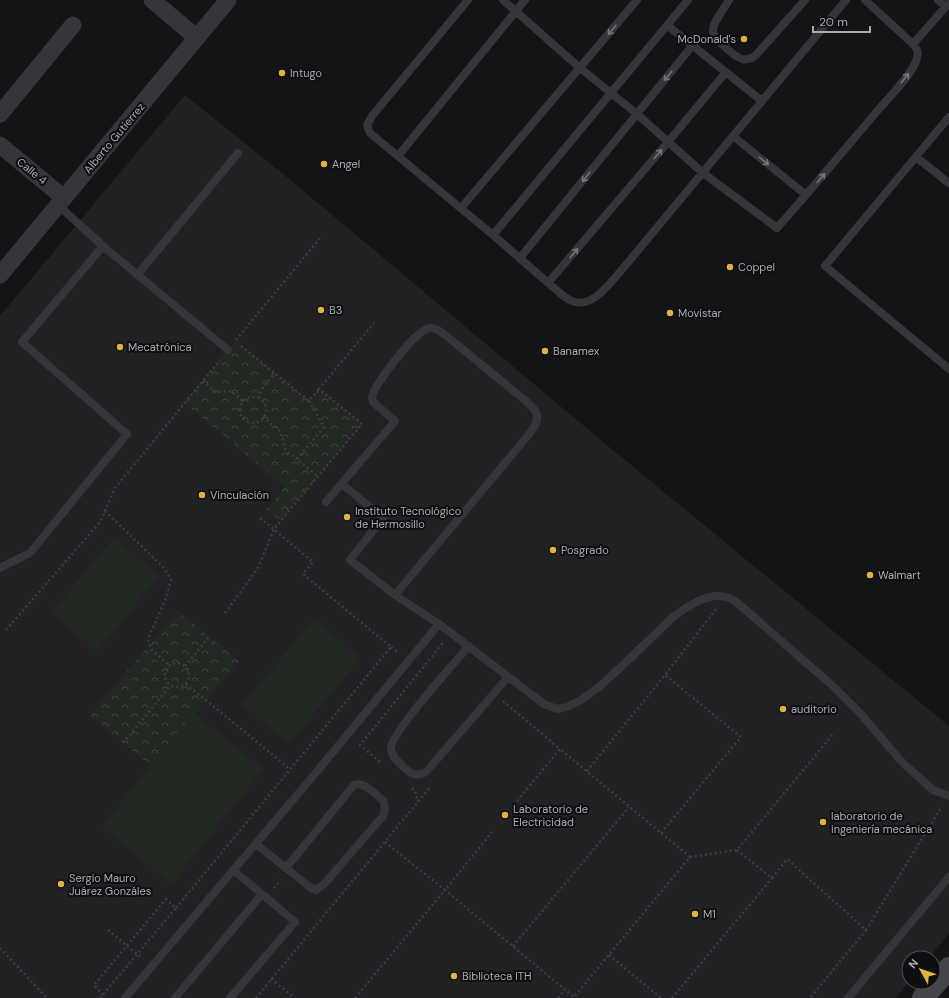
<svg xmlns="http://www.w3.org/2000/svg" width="949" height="998" font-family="'DM Sans',sans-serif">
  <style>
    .built { fill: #212023 }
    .park { fill: url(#park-crowns) }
    .pitch { fill: #212822 }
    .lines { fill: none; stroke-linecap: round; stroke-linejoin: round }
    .path { stroke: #3c3d41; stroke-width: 2.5; stroke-dasharray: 2 3; stroke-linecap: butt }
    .lane { stroke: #36363a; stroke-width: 8 }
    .street { stroke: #36363a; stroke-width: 17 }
    .secondary { stroke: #44454a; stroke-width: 22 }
    .oneway { stroke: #74767e }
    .poi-dot { fill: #dfb343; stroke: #0f0f11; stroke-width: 1.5 }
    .labels { text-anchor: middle; stroke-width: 4; stroke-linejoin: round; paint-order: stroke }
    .poi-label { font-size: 11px; fill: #a7abb5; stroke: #0f0f11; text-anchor: start }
    .street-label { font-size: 11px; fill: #a7abb5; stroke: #0f0f11 }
  </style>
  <defs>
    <pattern id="park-crowns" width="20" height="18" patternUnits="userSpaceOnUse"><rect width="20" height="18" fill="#212822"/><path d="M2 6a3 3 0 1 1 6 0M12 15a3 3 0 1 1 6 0" fill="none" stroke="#3e4440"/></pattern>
  </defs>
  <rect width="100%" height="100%" fill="#141416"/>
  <!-- built -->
  <path class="built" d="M 185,95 L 294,183 L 614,451 L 949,726 L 949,933 L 929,958 L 909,958 L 909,982 L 895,998 L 0,998 L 0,316 Z"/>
  <!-- park -->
  <path class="park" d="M 235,341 L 309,401 L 319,389 L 362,424 L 281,521 L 266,510 L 285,487 L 195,412 L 183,404 Z
    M 178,611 L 239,661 L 151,766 L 90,715 Z"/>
  <!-- pitch -->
  <path class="pitch" d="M 114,537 L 160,576 L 97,652 L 51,612 Z
    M 314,618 L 361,658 L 289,744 L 242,705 Z
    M 194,713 L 264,769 L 171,884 L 101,827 Z"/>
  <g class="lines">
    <!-- path -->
    <path class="path" d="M 236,340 L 321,237
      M 241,346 L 309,401 L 319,389
      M 203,381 L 215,392 L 231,391 L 243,401
      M240 410a13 13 0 1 1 26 0a13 13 0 1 1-26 0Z
      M 258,398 L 263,387 L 275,373
      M 309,401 L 324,427 L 297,459 L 318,477
      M 263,417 L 280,431 L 286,451 L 297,459
      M 105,511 L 163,567 L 171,580 L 166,598 L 148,639 L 152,650 L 170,666
      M 225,613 L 258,568 L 274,529 L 362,424 L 319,389 L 374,323
      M 6,630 L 100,522 L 115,488 L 220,360
      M 391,647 L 399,653
      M165 675a12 12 0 1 1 24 0a12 12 0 1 1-24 0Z
      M 185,666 L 209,637
      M 186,684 L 290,769
      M 503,701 L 560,749 L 517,801
      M 123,743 L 171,685
      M 380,762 L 360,745 L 443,643
      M 587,771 L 665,675 L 716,609
      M 412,788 L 415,791 L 418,802
      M 661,833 L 741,737 L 665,675
      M 385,842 L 445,890 L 492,832
      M 737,850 L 772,878 L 787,859 L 866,930 L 810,998
      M 690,857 L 737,850 L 834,733
      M 274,888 L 281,880
      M 176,908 L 391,647 L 303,574 L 313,562 L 259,517
      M 108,930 L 143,959
      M 866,930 L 942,806
      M 513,946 L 629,807
      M 0,948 L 47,998
      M 609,955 L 661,998
      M 271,979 L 295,998
      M 100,998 L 176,908 L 166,899 L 94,985 L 103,995
      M 256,998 L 431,786
      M 355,998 L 445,890 L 574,997 L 690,857 L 560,749
      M 558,998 L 565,990
      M 672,998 L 772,878"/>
    <!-- lane -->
    <path class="lane" d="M 468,0 L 372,116 L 367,125 L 370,133 L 493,235 L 688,0
      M 503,0 L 580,68 L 637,114 L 703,173 L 777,228 C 812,189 845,149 879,109 C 890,96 910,77 916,61 C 919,54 918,50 913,44 L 865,0
      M 729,0 C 724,10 713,20 713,31 C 713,38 735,57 742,59 C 747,61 752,58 756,55 L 805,0
      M 938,0 L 946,7
      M 668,26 L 762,101
      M 913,44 L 949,3
      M 949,117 L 825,266 L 949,369
      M 733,136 L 806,195
      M 398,156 L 525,0
      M 916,157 L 949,183
      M 58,205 L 103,246 L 228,350
      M 461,208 L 637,0
      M 493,235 L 561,294 C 565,297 570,301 575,302 C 594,308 614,278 625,266 L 846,0
      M 520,258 L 692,46
      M 138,274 L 238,153
      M 548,283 L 668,142 L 726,72
      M 326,502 L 395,421 L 373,402 L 372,397 L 374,391 C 381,378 415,330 430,328 C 435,328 440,331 444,334 L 526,401 C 540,415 541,416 530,433 L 395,595
      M 0,568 L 30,553 L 127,434 L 22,342 L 103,246
      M 439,624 L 544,704 L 557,709 L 567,707 L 581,700 L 599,687 L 623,665 L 673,617 C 687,607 707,592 726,597 C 731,598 736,602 740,605 L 834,687 L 859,712 L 902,762 L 933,790 L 949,796
      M 469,646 C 455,662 391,733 391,748 C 391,757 401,765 407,770 C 413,776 419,776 426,772 L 508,677
      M 256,844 L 311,888 L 316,890 L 325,883 L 383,816 L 385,811 L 384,802 C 377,795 364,781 354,785 L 286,868
      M 234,871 L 262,894
      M 125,998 L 314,775 L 439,624 L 395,595 L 350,560 L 383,518 L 342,484
      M 175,998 L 262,894 L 295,922 L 230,998
      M 848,998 L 949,877"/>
    <!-- street -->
    <path class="street" d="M 152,0 L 197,38
      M 0,114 L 73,25
      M 0,145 L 64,198
      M 0,275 L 228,0"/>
    <!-- secondary -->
    <path class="secondary" d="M 923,998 L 949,968"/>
  </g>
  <!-- one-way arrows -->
  <defs><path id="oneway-shaft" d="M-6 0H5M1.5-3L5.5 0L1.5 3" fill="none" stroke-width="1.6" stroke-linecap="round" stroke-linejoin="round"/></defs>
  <g class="oneway">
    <use href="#oneway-shaft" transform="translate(612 30) rotate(130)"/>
    <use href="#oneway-shaft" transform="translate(668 76) rotate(129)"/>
    <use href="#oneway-shaft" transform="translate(905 78) rotate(-51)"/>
    <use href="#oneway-shaft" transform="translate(658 154) rotate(-50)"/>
    <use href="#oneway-shaft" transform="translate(764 161) rotate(39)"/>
    <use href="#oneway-shaft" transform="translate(586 177) rotate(129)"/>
    <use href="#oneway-shaft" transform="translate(821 178) rotate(-50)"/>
    <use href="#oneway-shaft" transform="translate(574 253) rotate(-50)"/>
  </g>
  <!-- markers -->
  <g class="poi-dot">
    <circle cx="744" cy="39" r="4"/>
    <circle cx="282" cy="73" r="4"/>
    <circle cx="324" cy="164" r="4"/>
    <circle cx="730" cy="267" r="4"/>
    <circle cx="321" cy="310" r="4"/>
    <circle cx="670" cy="313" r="4"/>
    <circle cx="120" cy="347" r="4"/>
    <circle cx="545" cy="351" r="4"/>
    <circle cx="202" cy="495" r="4"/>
    <circle cx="347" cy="517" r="4"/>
    <circle cx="553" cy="550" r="4"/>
    <circle cx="870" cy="575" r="4"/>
    <circle cx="783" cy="709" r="4"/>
    <circle cx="505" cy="815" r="4"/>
    <circle cx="823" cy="822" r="4"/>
    <circle cx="61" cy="884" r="4"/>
    <circle cx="695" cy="914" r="4"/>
    <circle cx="454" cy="976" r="4"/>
  </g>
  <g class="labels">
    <!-- poi labels -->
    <g class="poi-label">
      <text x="736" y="43" text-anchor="end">McDonald's</text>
      <text x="290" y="77">Intugo</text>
      <text x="332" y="168">Angel</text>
      <text x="738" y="271">Coppel</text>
      <text x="329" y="314">B3</text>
      <text x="678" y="317">Movistar</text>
      <text x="128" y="351">Mecatrónica</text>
      <text x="553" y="355">Banamex</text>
      <text x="210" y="499">Vinculación</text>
      <text x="355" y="515">Instituto Tecnológico<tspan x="355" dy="13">de Hermosillo</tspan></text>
      <text x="561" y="554">Posgrado</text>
      <text x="878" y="579">Walmart</text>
      <text x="791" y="713">auditorio</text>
      <text x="513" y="813">Laboratorio de<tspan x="513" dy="13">Electricidad</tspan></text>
      <text x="831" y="820">laboratorio de<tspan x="831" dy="13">ingeniería mecánica</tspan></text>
      <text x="69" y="882">Sergio Mauro<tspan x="69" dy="13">Juárez Gonzáles</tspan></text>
      <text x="703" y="918">M1</text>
      <text x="462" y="980">Biblioteca ITH</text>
    </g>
    <!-- street labels -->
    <g class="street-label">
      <text transform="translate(114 138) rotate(-50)" y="4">Alberto Gutierrez</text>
      <text transform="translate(32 171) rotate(39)" y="4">Calle 4</text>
    </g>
  </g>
  <!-- north arrow -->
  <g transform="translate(921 970) rotate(310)"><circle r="19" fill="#0f0f11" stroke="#4c4d53"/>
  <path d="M0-3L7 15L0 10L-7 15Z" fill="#dfb343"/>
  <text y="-6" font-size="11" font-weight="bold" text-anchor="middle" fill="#a7abb5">N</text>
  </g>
  <!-- scale -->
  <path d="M813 26v6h57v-6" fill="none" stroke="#a7abb5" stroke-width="2"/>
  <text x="819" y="26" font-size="12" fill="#a7abb5" stroke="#0f0f11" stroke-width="3" paint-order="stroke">20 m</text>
</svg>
